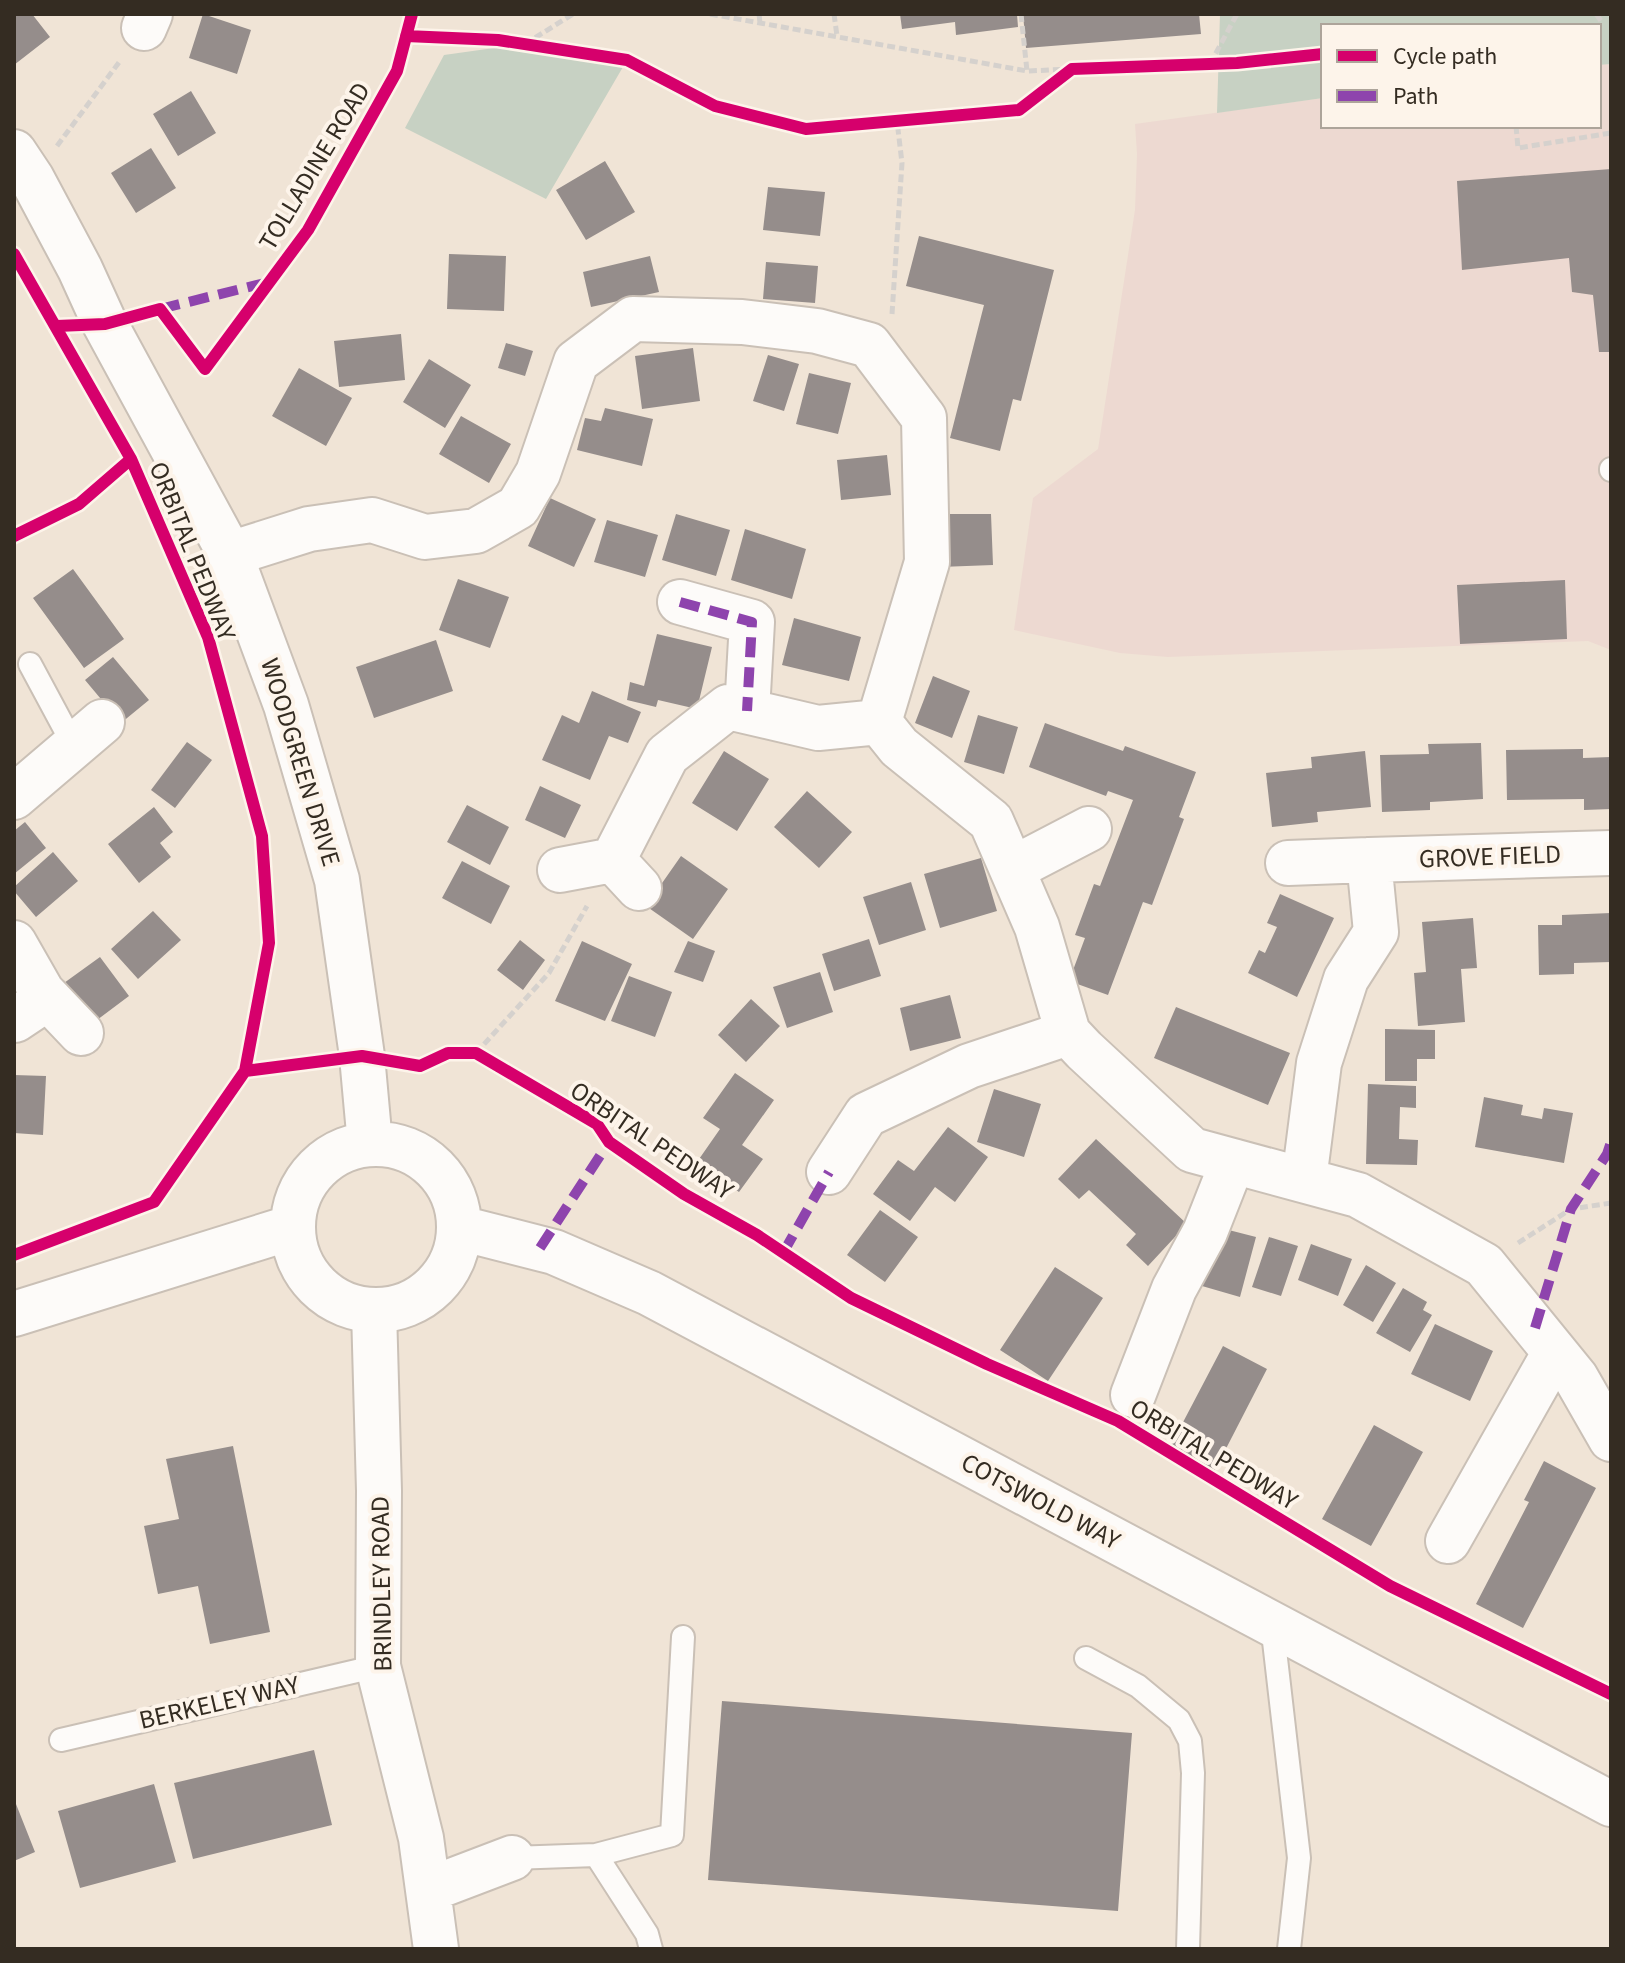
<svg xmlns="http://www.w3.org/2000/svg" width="1625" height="1963" font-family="'Source Sans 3',sans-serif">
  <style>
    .education { fill: #edd9d1 }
    .park { fill: #c7d1c3 }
    .building { fill: #958d8b }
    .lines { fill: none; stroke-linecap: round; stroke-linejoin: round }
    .lane-casing { stroke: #cac0b6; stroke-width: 26 }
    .street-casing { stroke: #cac0b6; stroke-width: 48 }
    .secondary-casing { stroke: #cac0b6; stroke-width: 48 }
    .path { stroke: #d5d1cd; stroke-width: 5; stroke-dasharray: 8 4; stroke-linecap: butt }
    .lane { stroke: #fdfbf9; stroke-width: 22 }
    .street { stroke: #fdfbf9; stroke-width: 44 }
    .secondary { stroke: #fdfbf9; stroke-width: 44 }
    .quiet { stroke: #8e44ad; stroke-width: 10; stroke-dasharray: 20 10; stroke-linecap: butt }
    .cycleway-casing { stroke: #fdf4ea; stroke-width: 17 }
    .cycleway { stroke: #d6006c; stroke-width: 12 }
    .labels { text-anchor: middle; stroke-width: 8; stroke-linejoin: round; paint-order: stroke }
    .street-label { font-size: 26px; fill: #342c22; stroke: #fdf4ea }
  </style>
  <rect width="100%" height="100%" fill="#f0e4d6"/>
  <!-- education -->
  <path class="education" d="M 1611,64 L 1611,650 L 1588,641 L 1168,657 L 1120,653 L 1014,630 L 1033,498 L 1098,449 L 1135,210 L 1137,154 L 1135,124 L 1323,98 L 1323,126 L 1599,126 L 1599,65 Z"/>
  <!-- park -->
  <path class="park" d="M 1220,14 L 1611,14 L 1611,64 L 1599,65 L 1599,26 L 1323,26 L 1323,98 L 1217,113 Z
    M 516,45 L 627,60 L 546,199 L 405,128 L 444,55 Z"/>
  <!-- building -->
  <path class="building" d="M 14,14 L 32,14 L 50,37 L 14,65 Z
    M 203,14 L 251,30 L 237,74 L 189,58 Z
    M 900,14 L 1017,14 L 1018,27 L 956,35 L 955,22 L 902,29 Z
    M 1023,14 L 1199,14 L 1201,34 L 1026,48 Z
    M 191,91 L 216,133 L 178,156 L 153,114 Z
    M 151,148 L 176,188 L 136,213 L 111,173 Z
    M 605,161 L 635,212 L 586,240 L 556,190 Z
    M 1611,169 L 1611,352 L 1599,352 L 1593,295 L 1572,292 L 1569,258 L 1462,270 L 1457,181 Z
    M 768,187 L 825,192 L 820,236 L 763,230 Z
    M 919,236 L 1054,270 L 1021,401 L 1013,399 L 1000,451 L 950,438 L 984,305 L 906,286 Z
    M 449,254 L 506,256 L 504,311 L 447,309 Z
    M 650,256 L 659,292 L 591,307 L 583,272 Z
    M 766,262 L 818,266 L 815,303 L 763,299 Z
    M 401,334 L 405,380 L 339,387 L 334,341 Z
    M 506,343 L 533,351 L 525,376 L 498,368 Z
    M 693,348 L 700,401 L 642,409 L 635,356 Z
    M 768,355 L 799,364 L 784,411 L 753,401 Z
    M 429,359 L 471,385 L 445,428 L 403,402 Z
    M 299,368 L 352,398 L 326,446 L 272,416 Z
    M 809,373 L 851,383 L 838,434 L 796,424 Z
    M 605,408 L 653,419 L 642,466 L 577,450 L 585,418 L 601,421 Z
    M 461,416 L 511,444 L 489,483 L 439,454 Z
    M 887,455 L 891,495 L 841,500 L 837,460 Z
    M 550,498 L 596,519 L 574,567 L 528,546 Z
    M 676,514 L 730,530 L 716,576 L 662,560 Z
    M 939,514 L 991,514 L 993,565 L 940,567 Z
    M 607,520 L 658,535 L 645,577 L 594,562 Z
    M 745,529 L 806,549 L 792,599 L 731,580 Z
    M 73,569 L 124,639 L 84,668 L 33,598 Z
    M 458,579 L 509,597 L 490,648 L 439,630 Z
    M 1565,580 L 1567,639 L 1460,644 L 1457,585 Z
    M 794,618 L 861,637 L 849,681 L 782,665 Z
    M 657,634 L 712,647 L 697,709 L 658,700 L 656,707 L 627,700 L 630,682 L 644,686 Z
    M 436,640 L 453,691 L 374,718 L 356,667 Z
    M 113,657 L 149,700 L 121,723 L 85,680 Z
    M 933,676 L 970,691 L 952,738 L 915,723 Z
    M 592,691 L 641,712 L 628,743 L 609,736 L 590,780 L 542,760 L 562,715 L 579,723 Z
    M 978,715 L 1018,727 L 1004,774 L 964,762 Z
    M 1045,723 L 1123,751 L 1125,746 L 1196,772 L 1179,817 L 1184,819 L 1152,905 L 1143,902 L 1108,995 L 1069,981 L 1085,938 L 1075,935 L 1094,884 L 1100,886 L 1133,800 L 1108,791 L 1106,796 L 1029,767 Z
    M 187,742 L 212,760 L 175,808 L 151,790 Z
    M 1481,743 L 1483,799 L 1430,802 L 1430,810 L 1382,812 L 1380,755 L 1429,754 L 1428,744 Z
    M 1583,749 L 1583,758 L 1611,757 L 1611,809 L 1584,810 L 1584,799 L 1507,800 L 1506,750 Z
    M 724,751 L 769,779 L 737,831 L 692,803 Z
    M 1365,751 L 1371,807 L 1317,812 L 1318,822 L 1272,827 L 1266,773 L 1312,768 L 1311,757 Z
    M 540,786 L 581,805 L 565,838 L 525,820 Z
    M 807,791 L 852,832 L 819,868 L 774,827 Z
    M 467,805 L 509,827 L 490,865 L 447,842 Z
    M 154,807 L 173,832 L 160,843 L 171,857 L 139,883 L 108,844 Z
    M 25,822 L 46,848 L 14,874 L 14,831 Z
    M 53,852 L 78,881 L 36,917 L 14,891 L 14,887 Z
    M 681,856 L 728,889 L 693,939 L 646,906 Z
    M 981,858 L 997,911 L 940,928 L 924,874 Z
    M 462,861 L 510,886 L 491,924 L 442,898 Z
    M 911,882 L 926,930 L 879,945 L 863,897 Z
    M 1280,894 L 1334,918 L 1297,997 L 1248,973 L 1259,950 L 1265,953 L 1277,927 L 1267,923 Z
    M 153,911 L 181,940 L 138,979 L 111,949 Z
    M 1611,913 L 1611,962 L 1574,963 L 1574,974 L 1539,975 L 1538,925 L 1562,925 L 1562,915 Z
    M 1473,918 L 1477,968 L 1461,969 L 1465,1022 L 1418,1026 L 1414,973 L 1426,972 L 1422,922 Z
    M 869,939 L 881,976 L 834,991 L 822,954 Z
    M 520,940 L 545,960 L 523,990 L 497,970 Z
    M 582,941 L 632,964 L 605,1021 L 555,1001 Z
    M 688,941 L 715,951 L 703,982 L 674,972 Z
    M 100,957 L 129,996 L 93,1023 L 64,983 Z
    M 820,972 L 833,1012 L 787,1028 L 773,987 Z
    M 629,976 L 672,992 L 655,1037 L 611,1021 Z
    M 950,995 L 961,1038 L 910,1051 L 900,1008 Z
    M 751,999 L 780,1026 L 746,1062 L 718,1035 Z
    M 1176,1007 L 1290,1053 L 1268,1105 L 1154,1058 Z
    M 1385,1029 L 1435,1030 L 1435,1059 L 1417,1059 L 1417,1081 L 1385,1081 Z
    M 735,1073 L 774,1100 L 742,1145 L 763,1159 L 739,1192 L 697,1162 L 720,1129 L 703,1118 Z
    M 14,1075 L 46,1076 L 43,1135 L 14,1133 Z
    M 1368,1084 L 1416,1086 L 1416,1108 L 1400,1107 L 1399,1139 L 1418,1140 L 1417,1165 L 1366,1164 Z
    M 994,1089 L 1041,1104 L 1024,1157 L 977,1142 Z
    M 1484,1097 L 1523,1105 L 1521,1115 L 1542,1119 L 1544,1108 L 1573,1113 L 1564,1163 L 1475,1147 Z
    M 948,1127 L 988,1157 L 955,1202 L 935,1187 L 910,1221 L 873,1194 L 898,1160 L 914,1171 Z
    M 1096,1139 L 1187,1224 L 1148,1266 L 1126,1245 L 1136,1234 L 1089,1190 L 1079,1199 L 1058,1179 Z
    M 880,1210 L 918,1237 L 885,1282 L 847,1255 Z
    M 1217,1227 L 1256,1237 L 1240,1297 L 1202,1286 Z
    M 1269,1237 L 1298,1246 L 1281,1296 L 1252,1287 Z
    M 1311,1244 L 1352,1259 L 1338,1296 L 1298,1280 Z
    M 1366,1265 L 1396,1283 L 1373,1322 L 1343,1305 Z
    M 1055,1267 L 1103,1298 L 1048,1381 L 1000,1350 Z
    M 1403,1288 L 1427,1302 L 1423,1310 L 1432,1315 L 1410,1352 L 1376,1333 Z
    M 1435,1324 L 1493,1351 L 1470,1401 L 1411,1374 Z
    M 1223,1346 L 1267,1369 L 1215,1470 L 1170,1447 Z
    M 1374,1425 L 1423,1452 L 1371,1546 L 1322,1519 Z
    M 233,1446 L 270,1632 L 210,1644 L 198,1586 L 158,1594 L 144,1526 L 179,1519 L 166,1459 Z
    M 1544,1461 L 1596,1488 L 1523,1628 L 1476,1604 L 1529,1502 L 1524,1500 Z
    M 722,1701 L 1132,1733 L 1118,1911 L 708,1880 Z
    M 314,1750 L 332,1825 L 193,1859 L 174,1783 Z
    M 154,1784 L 176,1862 L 80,1888 L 58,1811 Z
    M 14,1799 L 35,1852 L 14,1861 Z"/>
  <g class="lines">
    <!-- lane casing -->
    <g class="lane-casing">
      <path id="lane" d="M 1611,469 L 1611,470
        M 30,664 L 74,746
        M 1272,1624 L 1299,1858 L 1289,1949
        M 1086,1658 L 1138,1686 L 1179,1720 L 1190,1741 L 1193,1773 L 1188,1949
        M 61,1740 L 378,1666
        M 596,1855 L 647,1934 L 651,1949
        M 512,1858 L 596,1855 L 672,1835 L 683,1637"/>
    </g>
    <!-- street casing -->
    <g class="street-casing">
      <path id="street" d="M 144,28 L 150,14
        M 230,554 L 309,529 L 372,520 L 425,537 L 476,531 L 518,507 L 538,473 L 576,362 L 633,319 L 742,322 L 817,331 L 869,345 L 924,418 L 927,562 L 879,722 L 899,747 L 991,821 L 1037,927 L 1068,1033 L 1084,1050 L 1192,1150 L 1358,1195 L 1484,1265 L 1576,1378 L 1611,1439
        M 680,602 L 752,622 L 747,711
        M 14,797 L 102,722
        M 1288,863 L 1369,860
        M 1012,869 L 1089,829
        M 560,870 L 613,860
        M 639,888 L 613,860 L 667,755 L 728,707 L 818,728 L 879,722
        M 14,943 L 42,992 L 81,1033
        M 15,1020 L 48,998
        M 829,1172 L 866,1115 L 969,1066 L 1068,1033
        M 1304,1180 L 1319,1063 L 1346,979 L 1376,932 L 1369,860 L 1611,853
        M 374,1310 L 379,1491 L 378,1666 L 421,1838 L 436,1949
        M 1133,1395 L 1174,1289 L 1205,1232 L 1233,1161
        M 1448,1541 L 1555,1352
        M 428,1890 L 512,1858"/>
    </g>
    <!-- secondary casing -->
    <g class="secondary-casing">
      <path id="secondary" d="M 14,152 L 32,179 L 80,269 L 105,324 L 230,554 L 286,705 L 337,880 L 362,1056 L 370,1144
        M293 1227a83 83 0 1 1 166 0a83 83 0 1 1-166 0Z
        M 460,1228 L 554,1252 L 649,1293 L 1611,1804
        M 14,1314 L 293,1227"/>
    </g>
    <!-- path -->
    <path class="path" d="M 710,14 L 1027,71 L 1072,69
      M 759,14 L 760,23
      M 834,14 L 837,36
      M 1021,14 L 1027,71
      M 1596,14 L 1602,22
      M 525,44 L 573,14
      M 1210,64 L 1237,14
      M 1516,126 L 1518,148 L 1611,133
      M 57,146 L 120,61
      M 892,314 L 902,163 L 897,121
      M 476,1053 L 549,973 L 587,906
      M 1518,1243 L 1571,1209 L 1611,1203"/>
    <!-- lane -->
    <use href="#lane" class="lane"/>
    <!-- street -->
    <use href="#street" class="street"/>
    <!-- secondary -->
    <use href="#secondary" class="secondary"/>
    <!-- quiet -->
    <path class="quiet" d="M 160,309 L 269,282
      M 680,602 L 752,622 L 747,711
      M 540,1248 L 609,1142
      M 783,1253 L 829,1172
      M 1535,1328 L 1571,1209 L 1607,1154 L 1611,1142"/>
    <!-- cycleway casing -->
    <g class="cycleway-casing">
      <path id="cycleway" d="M 406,36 L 498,40 L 627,60 L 715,106 L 806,129 L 1019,110 L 1072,69 L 1237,63 L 1323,54
        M 14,254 L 131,459 L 208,637 L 262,836 L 269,943 L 245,1071 L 154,1202 L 14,1255
        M 57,326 L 105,324 L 160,309 L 205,369 L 308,230 L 397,71 L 412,14
        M 14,536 L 79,504 L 131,459
        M 245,1071 L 362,1056 L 420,1066 L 448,1053 L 476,1053 L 597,1124 L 609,1142 L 684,1194 L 757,1235 L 851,1298 L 987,1364 L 1118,1421 L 1390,1586 L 1611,1694"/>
    </g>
    <!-- cycleway -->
    <use href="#cycleway" class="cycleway"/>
  </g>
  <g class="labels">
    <!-- street labels -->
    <g class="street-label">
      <text transform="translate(314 166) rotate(-59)" y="9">TOLLADINE ROAD</text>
      <text transform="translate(193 551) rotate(68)" y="9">ORBITAL PEDWAY</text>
      <text transform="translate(301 762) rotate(73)" y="9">WOODGREEN DRIVE</text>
      <text transform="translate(1490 856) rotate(-2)" y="9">GROVE FIELD</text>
      <text transform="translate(652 1140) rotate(34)" y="9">ORBITAL PEDWAY</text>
      <text transform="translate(1214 1454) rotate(31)" y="9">ORBITAL PEDWAY</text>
      <text transform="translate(1041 1501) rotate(28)" y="9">COTSWOLD WAY</text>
      <text transform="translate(381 1584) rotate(-91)" y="9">BRINDLEY ROAD</text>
      <text transform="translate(219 1702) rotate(-13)" y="9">BERKELEY WAY</text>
    </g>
  </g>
  <!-- border -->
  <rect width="1625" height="1963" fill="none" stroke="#342c22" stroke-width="32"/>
  <!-- legend -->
  <rect x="1321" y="24" width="280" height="104" fill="#fdf4ea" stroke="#ada49a" stroke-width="2"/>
  <rect x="1337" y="50" width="40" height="12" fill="#d6006c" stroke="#ada49a" stroke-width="2"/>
  <text x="1393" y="64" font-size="24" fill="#342c22">Cycle path</text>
  <rect x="1337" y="90" width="40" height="12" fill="#8e44ad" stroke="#ada49a" stroke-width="2"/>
  <text x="1393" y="104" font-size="24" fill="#342c22">Path</text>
</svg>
